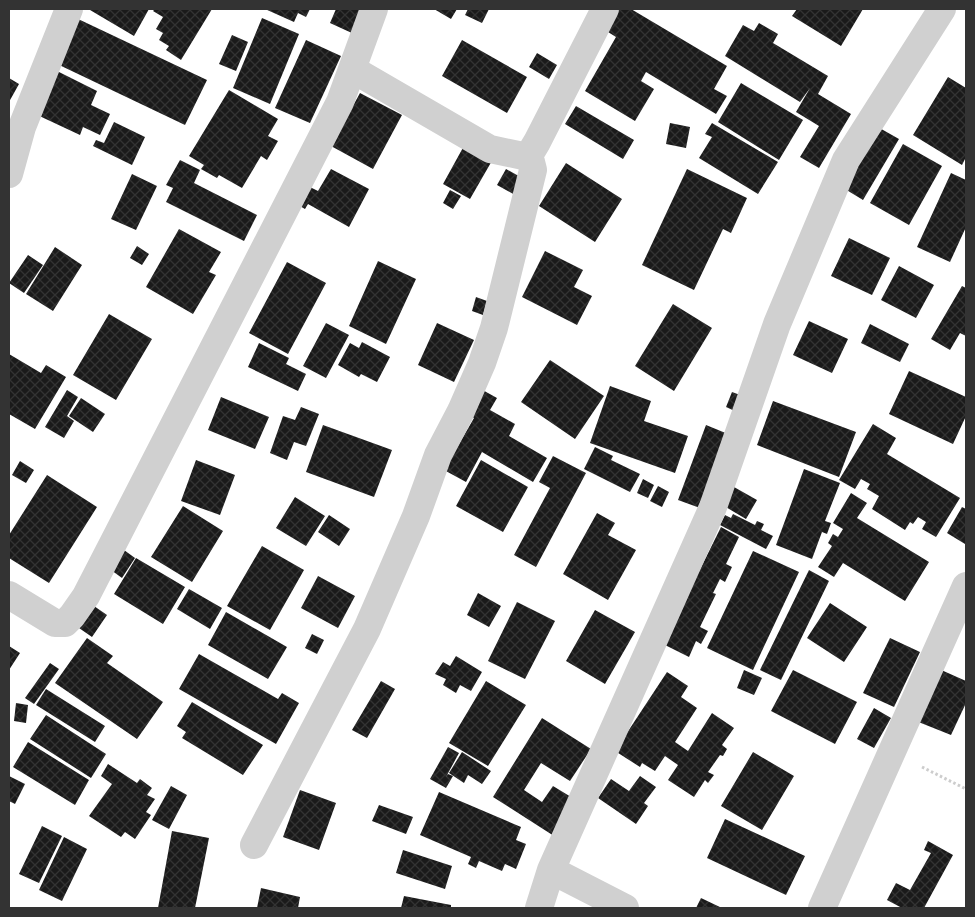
<svg xmlns="http://www.w3.org/2000/svg" width="975" height="917" font-family="Arial,sans-serif">
  <style>
    .building { fill: url(#building-cross-hatch) }
    .lines { fill: none; stroke-linecap: round; stroke-linejoin: round }
    .path { stroke: #cdcdcd; stroke-width: 3; stroke-dasharray: 2.5 2.5; stroke-linecap: butt }
    .minor { stroke: #d0d0d0; stroke-width: 28 }
  </style>
  <defs>
    <pattern id="building-cross-hatch" width="8" height="8" patternUnits="userSpaceOnUse" patternTransform="scale(1.25)"><rect width="8" height="8" fill="#1a1a1a"/><path d="M0 0l8 8M0 8l8-8" fill="none" stroke="#333"/></pattern>
  </defs>
  <rect width="100%" height="100%" fill="#fff"/>
  <!-- building -->
  <path class="building" d="M 90,9 L 149,9 L 134,36 L 90,10 Z
    M 155,9 L 212,9 L 181,60 L 166,50 L 169,46 L 159,40 L 163,33 L 156,29 L 163,17 L 153,11 Z
    M 265,9 L 310,9 L 306,17 L 298,13 L 294,22 Z
    M 336,9 L 366,9 L 354,34 L 330,23 Z
    M 434,9 L 457,9 L 451,19 Z
    M 468,9 L 489,9 L 482,23 L 465,15 Z
    M 611,9 L 631,9 L 727,66 L 714,89 L 727,96 L 716,114 L 646,72 L 641,81 L 654,89 L 635,121 L 585,91 L 616,37 L 600,27 Z
    M 797,9 L 863,9 L 841,46 L 792,16 Z
    M 76,18 L 207,80 L 185,125 L 55,63 Z
    M 262,18 L 299,34 L 270,104 L 233,88 Z
    M 759,23 L 778,34 L 773,43 L 828,76 L 818,94 L 851,114 L 819,168 L 800,157 L 819,126 L 796,112 L 810,88 L 800,102 L 725,56 L 743,25 L 754,31 Z
    M 232,35 L 248,42 L 236,71 L 219,64 Z
    M 306,40 L 341,56 L 310,123 L 275,108 Z
    M 462,40 L 527,77 L 507,113 L 442,76 Z
    M 537,53 L 557,65 L 549,79 L 529,67 Z
    M 53,69 L 97,91 L 91,105 L 110,114 L 100,135 L 83,127 L 80,135 L 33,113 Z
    M 948,77 L 966,88 L 966,157 L 962,165 L 913,135 Z
    M 9,78 L 19,84 L 9,102 Z
    M 741,83 L 803,120 L 779,160 L 718,122 Z
    M 229,90 L 278,119 L 268,136 L 278,141 L 267,160 L 261,156 L 242,188 L 219,175 L 217,178 L 201,169 L 204,165 L 189,156 Z
    M 360,93 L 402,115 L 373,169 L 331,146 Z
    M 576,106 L 634,140 L 623,159 L 565,124 Z
    M 114,122 L 145,137 L 132,165 L 93,146 L 96,140 L 104,143 Z
    M 670,123 L 690,127 L 686,148 L 666,144 Z
    M 712,123 L 778,162 L 758,194 L 699,158 L 712,137 L 705,134 Z
    M 876,126 L 899,139 L 863,200 L 840,186 Z
    M 465,144 L 493,159 L 470,199 L 443,184 Z
    M 903,144 L 942,166 L 909,225 L 870,203 Z
    M 180,160 L 200,170 L 194,183 L 257,215 L 244,241 L 166,202 L 173,188 L 166,185 Z
    M 566,163 L 622,199 L 595,242 L 539,206 Z
    M 331,169 L 369,189 L 349,227 L 308,204 L 305,209 L 296,204 L 306,185 L 318,191 Z
    M 506,169 L 524,179 L 515,195 L 497,185 Z
    M 687,169 L 747,198 L 731,233 L 723,229 L 694,290 L 642,265 Z
    M 951,173 L 966,180 L 966,227 L 950,262 L 917,247 Z
    M 132,174 L 157,186 L 136,230 L 111,219 Z
    M 450,190 L 461,196 L 453,209 L 443,203 Z
    M 179,229 L 221,252 L 209,272 L 216,275 L 193,314 L 146,287 Z
    M 849,238 L 890,258 L 872,295 L 831,276 Z
    M 137,246 L 149,254 L 142,265 L 130,258 Z
    M 55,247 L 82,265 L 53,311 L 26,294 Z
    M 545,251 L 583,270 L 574,287 L 592,296 L 577,325 L 522,297 Z
    M 28,255 L 43,265 L 24,293 L 9,283 Z
    M 378,261 L 416,279 L 386,344 L 349,326 Z
    M 287,262 L 326,283 L 288,354 L 249,333 Z
    M 899,266 L 934,285 L 916,318 L 881,300 Z
    M 962,286 L 966,288 L 966,336 L 960,333 L 950,350 L 931,339 Z
    M 476,297 L 487,301 L 483,315 L 472,311 Z
    M 673,304 L 712,328 L 674,391 L 635,366 Z
    M 109,314 L 152,339 L 116,400 L 73,375 Z
    M 809,321 L 848,339 L 832,373 L 793,355 Z
    M 326,323 L 349,335 L 326,378 L 303,366 Z
    M 437,323 L 474,340 L 454,382 L 418,365 Z
    M 870,324 L 909,344 L 900,362 L 861,343 Z
    M 362,342 L 390,357 L 377,382 L 361,374 L 359,377 L 338,365 L 350,343 L 359,348 Z
    M 259,343 L 289,358 L 286,364 L 306,374 L 298,391 L 248,367 Z
    M 9,354 L 41,373 L 46,365 L 66,377 L 35,429 L 9,414 Z
    M 550,360 L 604,396 L 575,439 L 521,402 Z
    M 909,371 L 966,397 L 966,416 L 953,444 L 889,414 Z
    M 610,386 L 651,401 L 644,421 L 688,436 L 675,473 L 590,443 Z
    M 479,388 L 497,398 L 490,410 L 515,424 L 509,436 L 547,458 L 533,482 L 482,452 L 466,482 L 444,470 L 474,418 L 465,413 Z
    M 67,390 L 78,397 L 67,416 L 74,421 L 64,438 L 45,427 Z
    M 732,392 L 743,396 L 737,412 L 726,407 Z
    M 221,397 L 269,417 L 255,449 L 208,430 Z
    M 81,398 L 105,414 L 93,432 L 69,416 Z
    M 773,401 L 856,432 L 839,477 L 757,445 Z
    M 301,407 L 319,414 L 306,446 L 294,442 L 287,460 L 270,453 L 283,416 L 295,420 Z
    M 873,424 L 896,438 L 887,454 L 960,498 L 936,537 L 922,529 L 926,522 L 918,517 L 913,524 L 910,522 L 905,530 L 872,509 L 879,496 L 867,489 L 870,484 L 861,479 L 855,489 L 839,480 Z
    M 323,425 L 392,450 L 374,497 L 306,472 Z
    M 706,425 L 728,434 L 700,508 L 678,500 Z
    M 595,447 L 613,456 L 611,460 L 640,474 L 630,492 L 584,469 Z
    M 553,456 L 586,473 L 536,567 L 514,555 L 550,488 L 539,482 Z
    M 196,460 L 235,475 L 220,515 L 181,501 Z
    M 481,460 L 528,487 L 503,532 L 456,506 Z
    M 20,461 L 34,470 L 26,483 L 12,475 Z
    M 804,469 L 840,483 L 825,521 L 831,523 L 827,534 L 822,532 L 812,559 L 776,545 Z
    M 47,475 L 97,507 L 49,583 L 9,558 L 9,535 Z
    M 643,479 L 654,485 L 648,498 L 637,493 Z
    M 658,486 L 669,492 L 662,507 L 650,501 Z
    M 734,487 L 757,500 L 746,519 L 724,506 Z
    M 851,493 L 867,503 L 857,518 L 929,562 L 905,601 L 843,563 L 834,577 L 818,567 L 832,546 L 828,543 L 833,534 L 838,537 L 843,529 L 833,523 Z
    M 295,497 L 325,516 L 306,546 L 276,528 Z
    M 183,506 L 223,531 L 192,582 L 151,557 Z
    M 962,507 L 966,509 L 965,544 L 947,533 Z
    M 597,513 L 615,523 L 608,535 L 636,550 L 608,600 L 563,574 Z
    M 733,514 L 755,525 L 757,521 L 764,524 L 761,530 L 773,536 L 766,549 L 720,525 L 725,515 L 731,518 Z
    M 329,515 L 350,529 L 339,546 L 318,532 Z
    M 721,527 L 739,537 L 726,564 L 732,567 L 725,582 L 720,579 L 713,593 L 716,594 L 700,627 L 708,631 L 701,644 L 696,641 L 689,657 L 663,644 Z
    M 262,546 L 304,570 L 270,630 L 227,606 Z
    M 124,550 L 135,558 L 122,578 L 111,570 Z
    M 753,551 L 799,572 L 753,670 L 707,648 Z
    M 136,558 L 185,587 L 163,624 L 114,594 Z
    M 809,570 L 829,581 L 781,680 L 760,670 Z
    M 318,576 L 355,596 L 338,628 L 301,608 Z
    M 189,589 L 222,608 L 210,629 L 177,609 Z
    M 478,593 L 501,606 L 489,627 L 467,615 Z
    M 517,602 L 555,621 L 525,679 L 488,661 Z
    M 830,603 L 867,627 L 844,662 L 807,638 Z
    M 94,606 L 107,615 L 92,637 L 79,628 Z
    M 595,610 L 635,632 L 605,684 L 566,661 Z
    M 226,612 L 287,647 L 268,679 L 208,645 Z
    M 312,634 L 324,640 L 317,654 L 305,648 Z
    M 87,638 L 113,656 L 107,663 L 163,702 L 137,739 L 55,683 Z
    M 890,638 L 920,652 L 894,707 L 863,693 Z
    M 9,646 L 20,653 L 9,670 Z
    M 199,654 L 278,699 L 282,693 L 299,703 L 276,744 L 179,689 Z
    M 456,656 L 482,672 L 471,691 L 460,685 L 456,693 L 443,685 L 446,679 L 435,674 L 443,662 L 450,666 Z
    M 50,663 L 59,669 L 34,704 L 25,698 Z
    M 939,669 L 966,681 L 966,703 L 951,735 L 916,721 Z
    M 744,670 L 762,678 L 754,695 L 737,688 Z
    M 793,670 L 857,702 L 835,744 L 771,711 Z
    M 667,672 L 688,686 L 681,697 L 697,708 L 675,742 L 688,751 L 712,713 L 734,728 L 722,745 L 727,749 L 723,756 L 720,755 L 708,772 L 714,775 L 708,783 L 705,780 L 694,797 L 668,780 L 678,765 L 665,756 L 655,771 L 642,763 L 640,767 L 615,751 Z
    M 381,681 L 395,689 L 367,738 L 352,730 Z
    M 486,681 L 526,705 L 488,766 L 449,743 Z
    M 46,689 L 105,726 L 95,742 L 36,705 Z
    M 192,702 L 263,745 L 243,775 L 182,738 L 186,732 L 177,726 Z
    M 16,703 L 28,705 L 26,723 L 14,721 Z
    M 874,708 L 891,718 L 874,748 L 857,739 Z
    M 46,715 L 106,754 L 91,778 L 30,739 Z
    M 542,718 L 591,749 L 570,781 L 541,763 L 524,790 L 542,802 L 553,786 L 576,800 L 554,836 L 493,797 Z
    M 28,742 L 89,780 L 75,805 L 13,767 Z
    M 448,747 L 459,753 L 446,777 L 448,774 L 453,776 L 446,788 L 430,779 Z
    M 462,752 L 491,771 L 482,784 L 468,775 L 464,783 L 449,773 Z
    M 753,752 L 794,776 L 762,830 L 721,806 Z
    M 108,764 L 137,783 L 140,779 L 152,788 L 147,795 L 155,799 L 146,812 L 151,815 L 135,839 L 125,832 L 121,837 L 89,816 L 112,784 L 101,776 Z
    M 9,776 L 25,784 L 15,804 L 9,801 Z
    M 640,776 L 656,787 L 644,803 L 648,806 L 636,824 L 598,798 L 611,779 L 629,791 Z
    M 171,786 L 187,795 L 169,829 L 152,820 Z
    M 300,790 L 336,803 L 319,850 L 283,837 Z
    M 439,792 L 521,827 L 516,840 L 526,844 L 516,869 L 505,864 L 502,871 L 479,861 L 476,868 L 468,864 L 471,857 L 420,835 Z
    M 379,805 L 413,817 L 406,834 L 372,821 Z
    M 725,819 L 805,856 L 786,895 L 707,858 Z
    M 42,826 L 62,836 L 39,883 L 19,874 Z
    M 172,831 L 209,838 L 195,908 L 158,908 Z
    M 64,837 L 87,849 L 62,901 L 39,890 Z
    M 928,841 L 953,855 L 924,908 L 902,908 L 887,900 L 896,883 L 910,890 L 931,853 L 924,850 Z
    M 403,850 L 452,866 L 445,889 L 396,873 Z
    M 261,888 L 300,897 L 298,908 L 257,908 Z
    M 404,896 L 451,905 L 451,908 L 401,908 Z
    M 701,898 L 722,908 L 696,908 Z"/>
  <g class="lines">
    <!-- path -->
    <path class="path" d="M 922,767 L 966,789"/>
    <!-- minor -->
    <path class="minor" d="M 352,69 L 490,149 L 528,157 L 537,142 L 605,9
      M 9,174 L 22,127 L 69,9
      M 9,595 L 55,623 L 65,623 L 72,616 L 86,596 L 340,102 L 374,9
      M 254,845 L 367,629 L 416,516 L 438,455 L 461,411 L 482,363 L 494,328 L 533,170 L 531,162 L 528,157
      M 551,870 L 713,507 L 777,324 L 846,160 L 942,9
      M 539,908 L 551,870 L 625,908
      M 822,908 L 966,586"/>
  </g>
  <!-- border -->
  <rect width="975" height="917" fill="none" stroke="#333333" stroke-width="20"/>
</svg>
